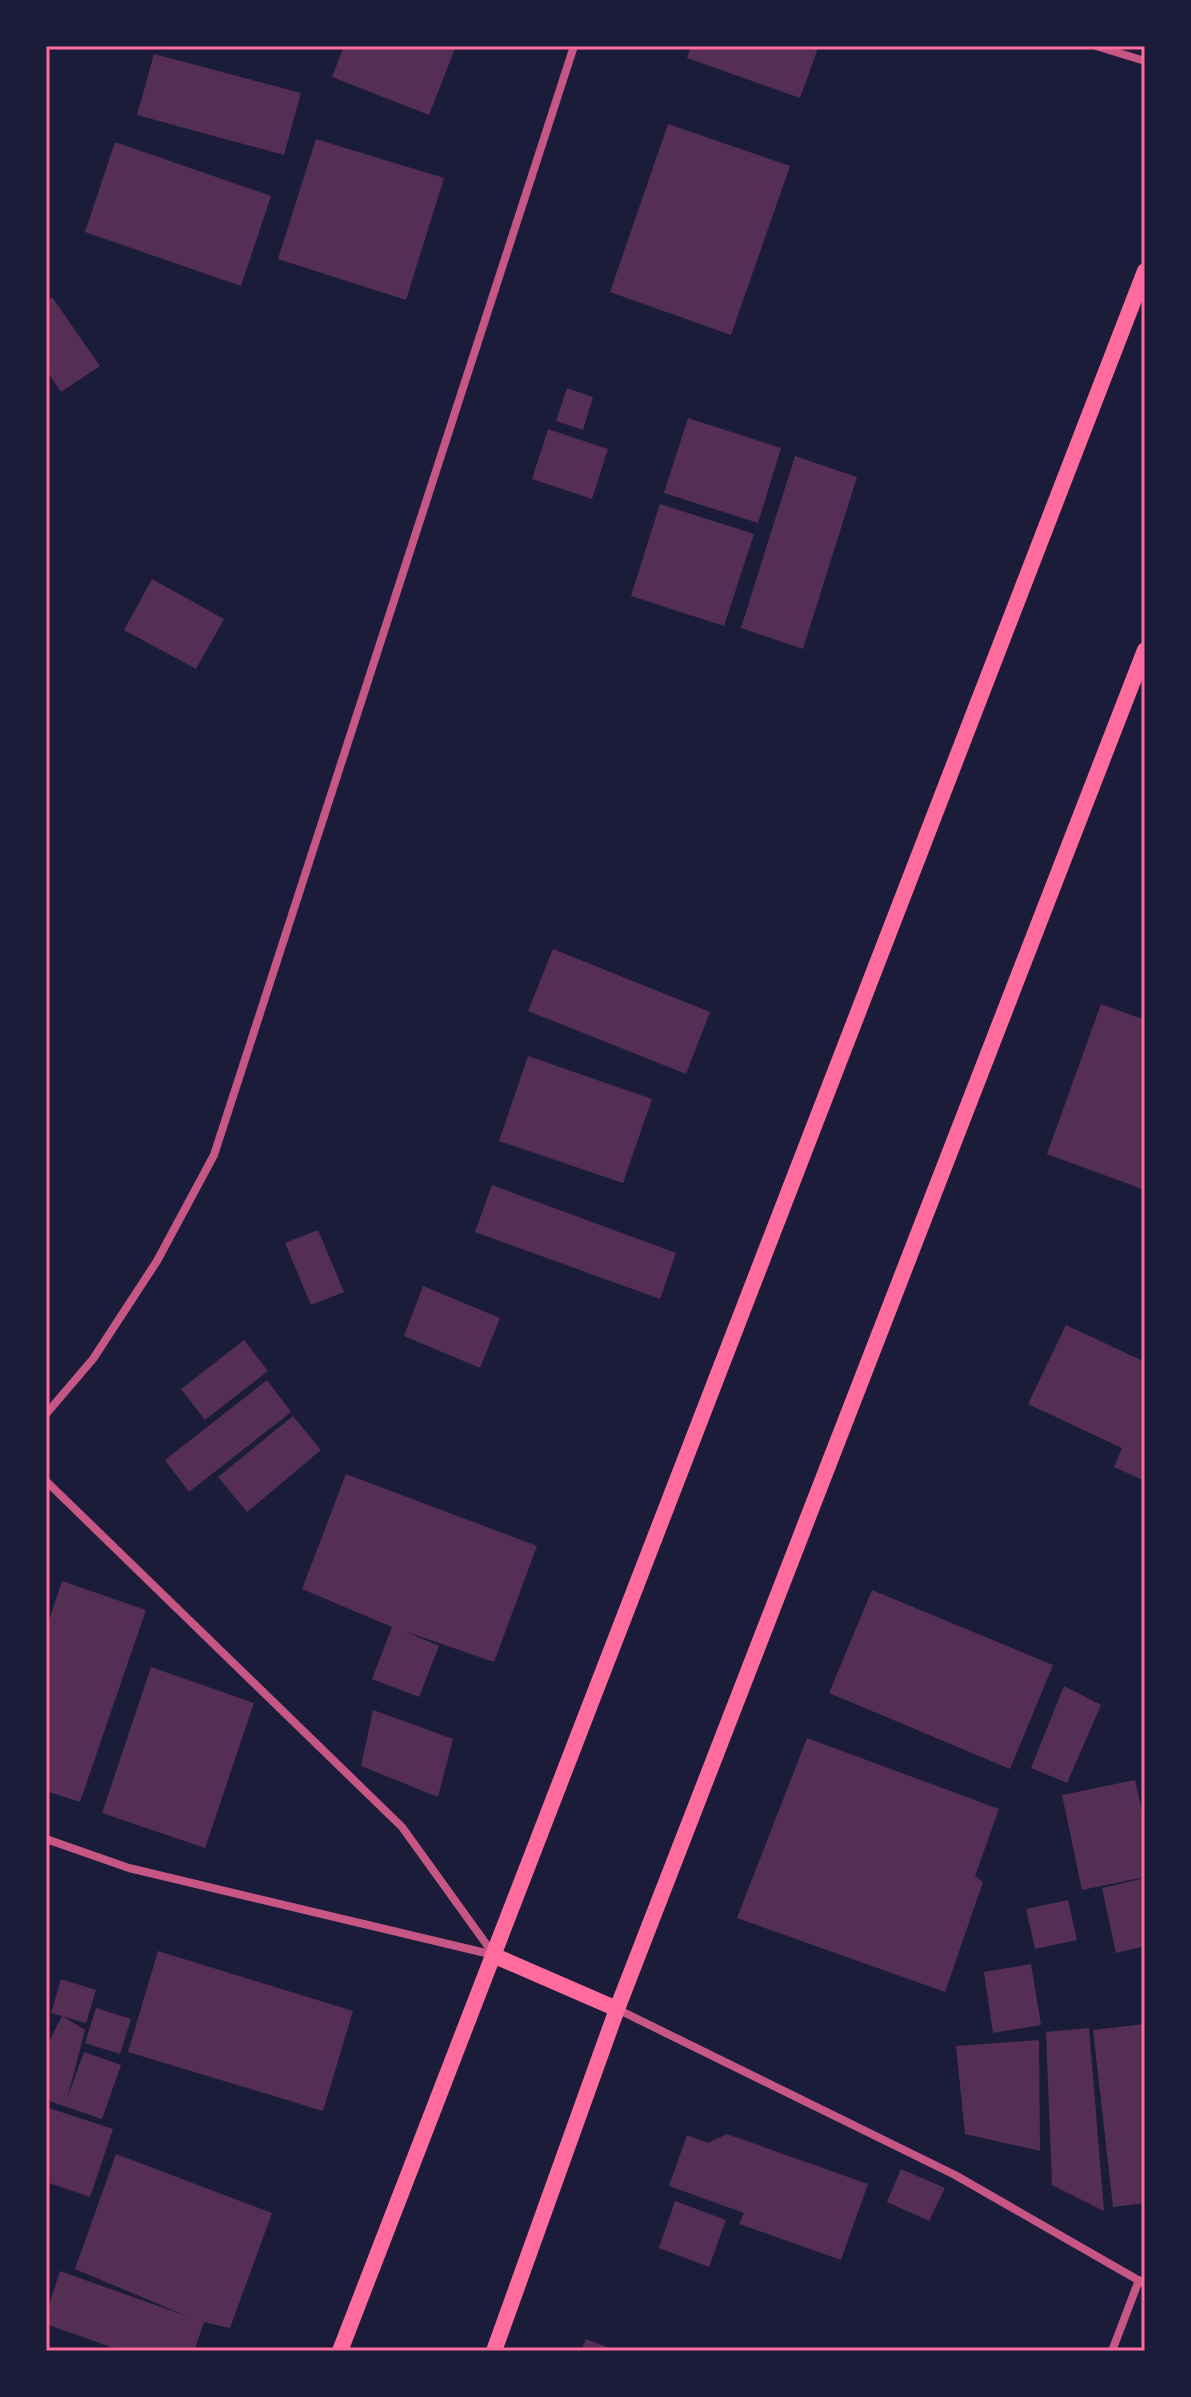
<svg xmlns="http://www.w3.org/2000/svg" width="1191" height="2397" font-family="'PT Sans',sans-serif">
  <style>
    .building { fill: #542f53 }
    .lines { fill: none; stroke-linecap: round; stroke-linejoin: round }
    .minor { stroke: #c65784; stroke-width: 8 }
    .secondary { stroke: #ff6b9d; stroke-width: 16 }
    .neatline { fill: none; stroke: #ff6b9d; stroke-width: 3 }
  </style>
  <rect width="100%" height="100%" fill="#1b1b3a"/>
  <!-- building -->
  <path class="building" d="M 344,46 L 456,46 L 429,115 L 332,77 Z
    M 691,46 L 813,46 L 818,48 L 800,98 L 687,58 Z
    M 154,54 L 301,93 L 284,155 L 137,115 Z
    M 668,124 L 790,166 L 731,335 L 610,292 Z
    M 316,139 L 444,178 L 406,300 L 278,259 Z
    M 115,142 L 271,196 L 241,286 L 85,232 Z
    M 52,297 L 100,366 L 61,392 L 46,370 L 46,301 Z
    M 567,388 L 593,397 L 583,430 L 556,421 Z
    M 688,418 L 781,448 L 758,523 L 664,493 Z
    M 548,429 L 608,449 L 592,499 L 532,479 Z
    M 795,456 L 857,477 L 803,649 L 741,628 Z
    M 660,504 L 754,534 L 724,626 L 631,596 Z
    M 152,579 L 224,619 L 196,669 L 124,630 Z
    M 553,949 L 710,1012 L 686,1074 L 528,1011 Z
    M 1101,1004 L 1145,1020 L 1145,1190 L 1047,1154 Z
    M 528,1056 L 652,1099 L 623,1183 L 499,1141 Z
    M 492,1185 L 676,1253 L 660,1299 L 475,1232 Z
    M 318,1230 L 344,1292 L 311,1305 L 285,1243 Z
    M 423,1286 L 500,1318 L 480,1368 L 404,1336 Z
    M 1066,1325 L 1145,1362 L 1145,1481 L 1114,1467 L 1122,1448 L 1028,1404 Z
    M 244,1340 L 268,1371 L 205,1420 L 181,1389 Z
    M 267,1380 L 291,1412 L 189,1492 L 165,1460 Z
    M 293,1416 L 321,1450 L 247,1512 L 218,1477 Z
    M 346,1474 L 537,1546 L 494,1662 L 404,1631 L 439,1646 L 419,1697 L 372,1679 L 392,1627 L 302,1589 Z
    M 62,1581 L 146,1610 L 80,1802 L 46,1791 L 46,1629 Z
    M 872,1590 L 1053,1665 L 1010,1769 L 829,1693 Z
    M 151,1667 L 254,1703 L 205,1848 L 102,1813 Z
    M 1064,1686 L 1101,1705 L 1067,1783 L 1031,1768 Z
    M 373,1710 L 453,1739 L 438,1797 L 361,1766 Z
    M 807,1738 L 999,1809 L 975,1876 L 983,1882 L 945,1992 L 737,1918 Z
    M 1135,1780 L 1145,1825 L 1145,1877 L 1082,1890 L 1062,1795 Z
    M 1145,1878 L 1145,1946 L 1116,1953 L 1102,1888 Z
    M 1068,1900 L 1077,1940 L 1035,1949 L 1026,1909 Z
    M 158,1951 L 353,2011 L 323,2111 L 128,2052 Z
    M 1031,1964 L 1041,2025 L 993,2033 L 984,1972 Z
    M 61,1979 L 96,1990 L 86,2023 L 51,2013 Z
    M 96,2008 L 131,2019 L 120,2054 L 85,2043 Z
    M 62,2016 L 85,2030 L 67,2099 L 84,2052 L 121,2065 L 102,2119 L 46,2100 L 46,2047 Z
    M 1144,2024 L 1145,2203 L 1113,2207 L 1093,2030 Z
    M 1089,2028 L 1104,2211 L 1052,2185 L 1046,2032 Z
    M 1039,2040 L 1040,2151 L 965,2134 L 956,2046 Z
    M 46,2107 L 113,2129 L 90,2197 L 46,2182 Z
    M 727,2134 L 868,2184 L 841,2260 L 739,2224 L 744,2213 L 669,2186 L 687,2135 L 708,2143 Z
    M 116,2154 L 272,2213 L 230,2328 L 204,2322 L 194,2351 L 122,2351 L 46,2324 L 46,2315 L 60,2271 L 189,2317 L 75,2269 Z
    M 901,2169 L 945,2188 L 929,2221 L 887,2202 Z
    M 675,2201 L 726,2220 L 709,2267 L 659,2248 Z
    M 586,2339 L 618,2351 L 581,2351 Z"/>
  <g class="lines">
    <!-- minor -->
    <path class="minor" d="M 1096,46 L 1145,61
      M 46,1414 L 93,1359 L 157,1261 L 214,1155 L 574,46
      M 46,1481 L 402,1827 L 492,1952
      M 46,1839 L 129,1868 L 494,1955
      M 617,2009 L 955,2175 L 1145,2284
      M 1112,2351 L 1139,2280"/>
    <!-- secondary -->
    <path class="secondary" d="M 495,1956 L 617,2009
      M 340,2351 L 1145,271
      M 494,2351 L 617,2009 L 1145,650"/>
  </g>
  <!-- border -->
  <rect width="1191" height="2397" fill="none" stroke="#1b1b3a" stroke-width="96"/>
  <rect x="48" y="48" width="1095" height="2301" class="neatline"/>
</svg>
